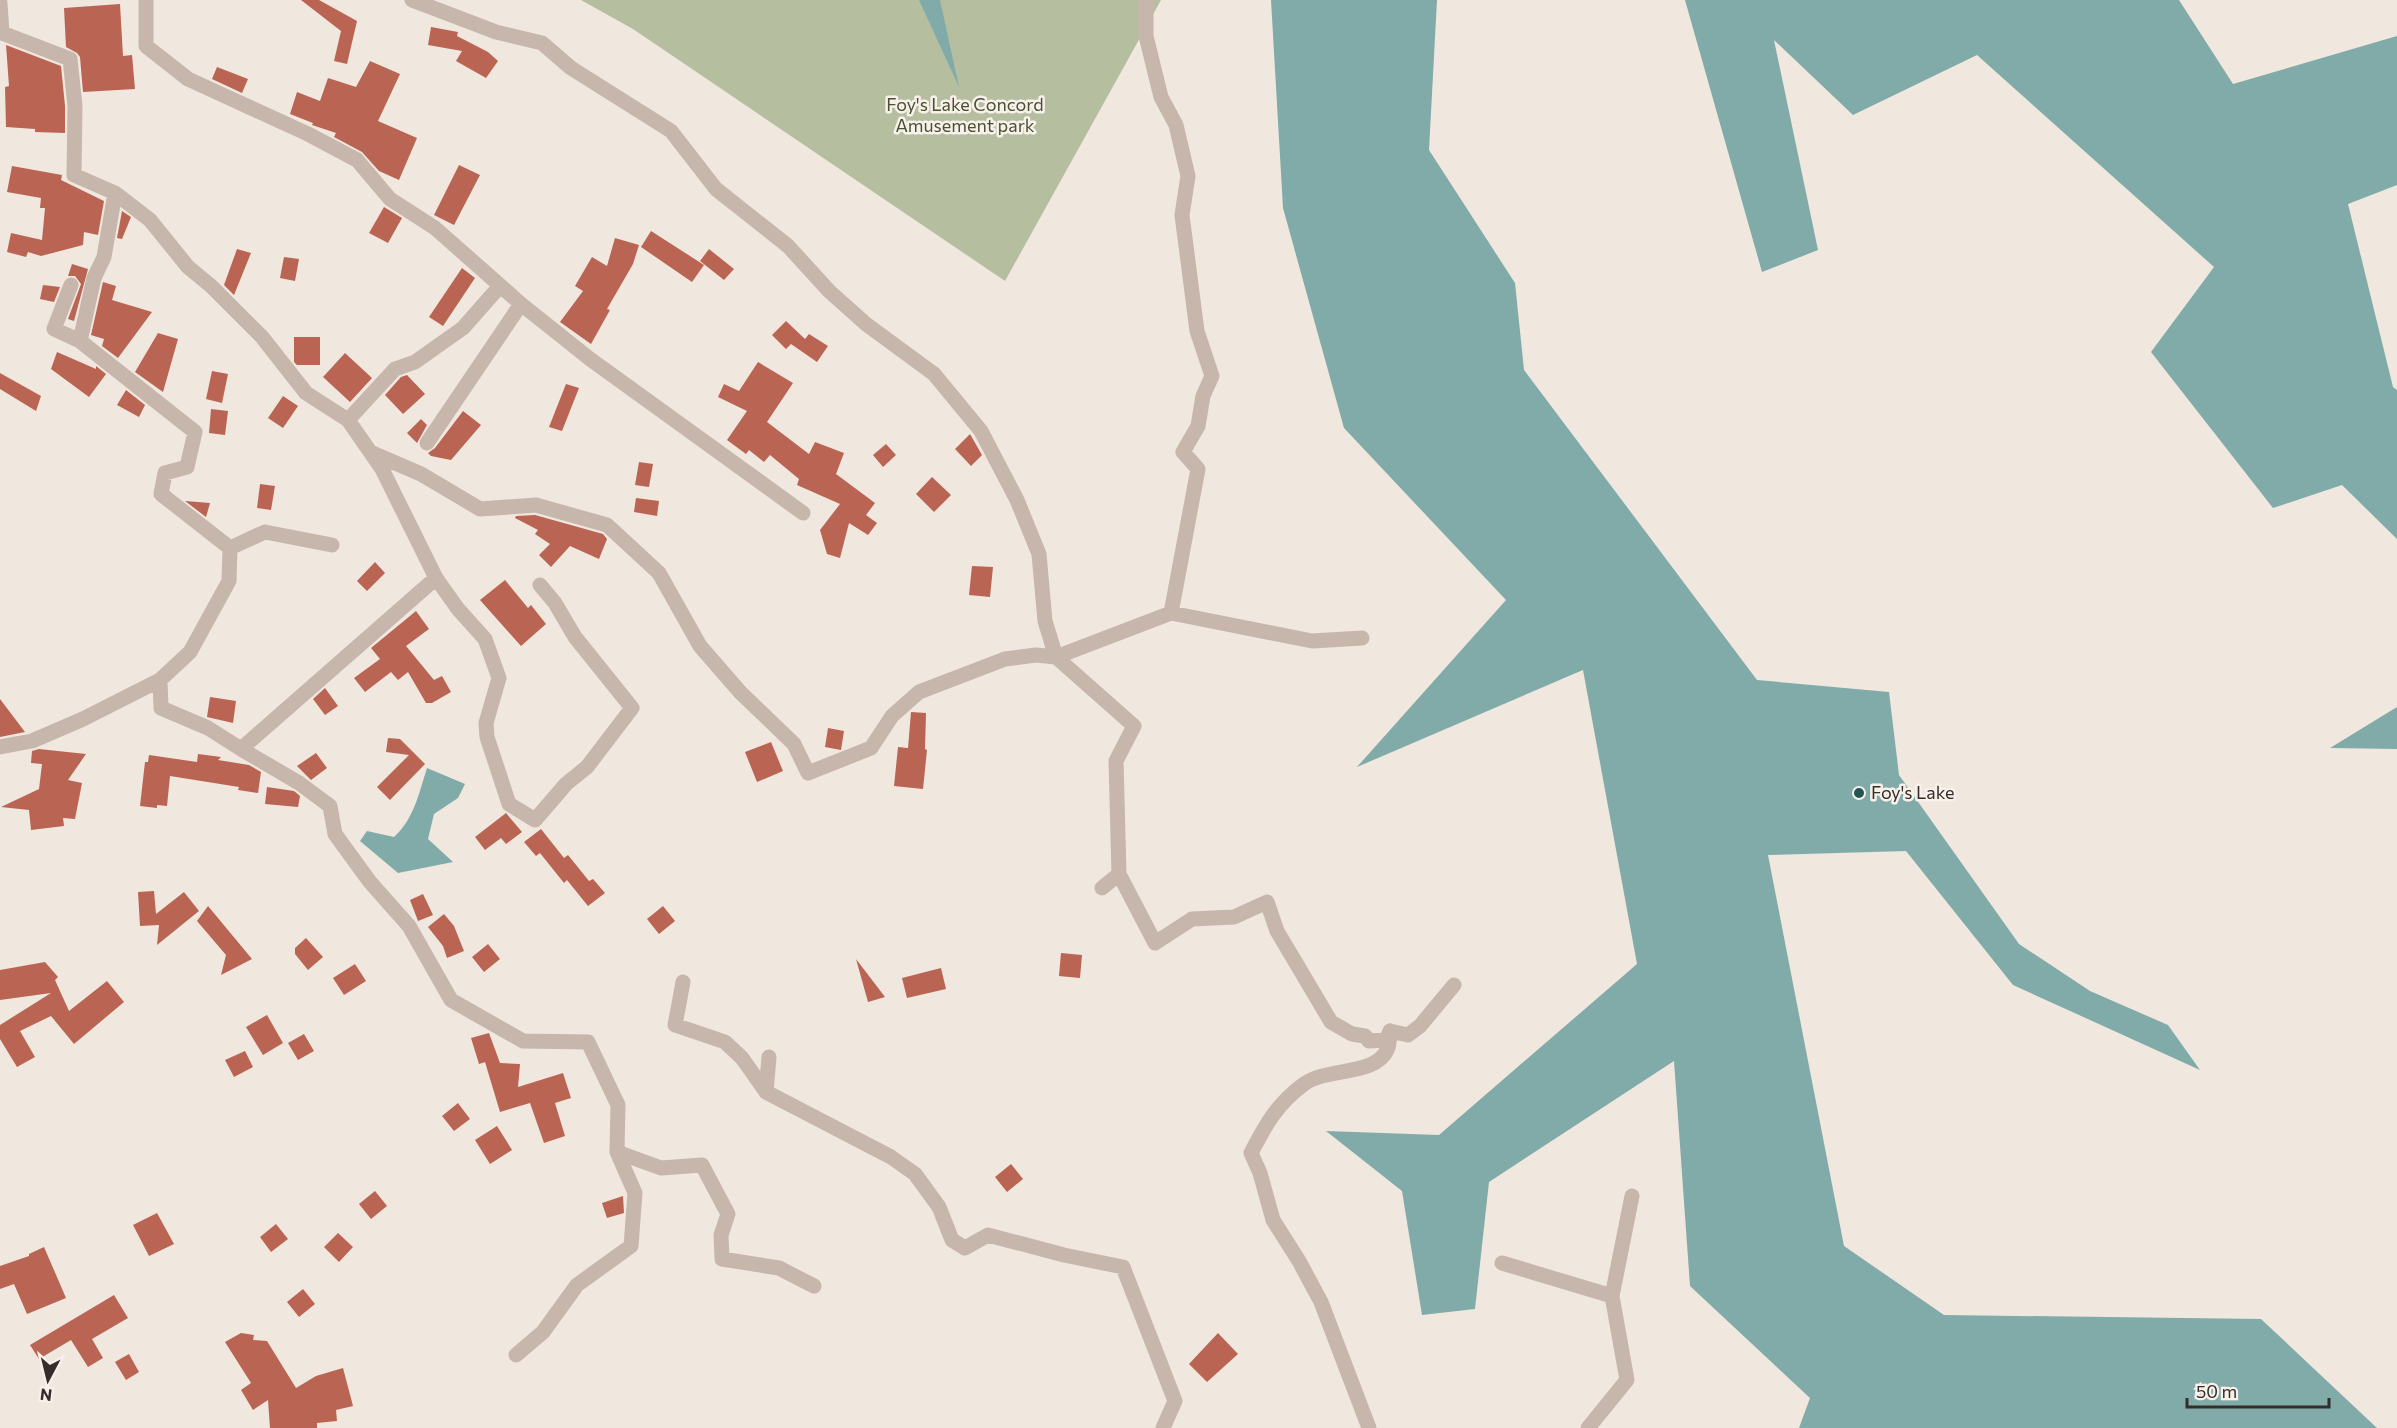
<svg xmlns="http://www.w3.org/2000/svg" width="2397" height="1428" font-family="Commissioner,sans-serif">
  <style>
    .green { fill: #b6bea0 }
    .water { fill: #80aba9 }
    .building { fill: #ba6453 }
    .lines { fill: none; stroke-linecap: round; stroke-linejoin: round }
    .street { stroke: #c7b6ab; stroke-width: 15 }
    .poi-dot { fill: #235453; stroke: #f8f1eb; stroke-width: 2 }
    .labels { text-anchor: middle; stroke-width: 5; stroke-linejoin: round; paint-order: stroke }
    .park-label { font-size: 18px; fill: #485230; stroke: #f8f1eb }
    .poi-label { font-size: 18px; fill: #362d2a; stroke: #f8f1eb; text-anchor: start }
  </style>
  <rect width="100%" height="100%" fill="#f0e7df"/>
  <!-- green -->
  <path class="green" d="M 581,0 L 1161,0 L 1005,281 L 633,29 Z"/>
  <!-- water -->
  <path class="water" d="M 919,0 L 940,0 L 959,87 Z
    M 1271,0 L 1437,0 L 1429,150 L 1515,283 L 1524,370 L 1757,680 L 1889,692 L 1899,775 L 2019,944 L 2090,991 L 2168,1025 L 2200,1070 L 2013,985 L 1906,851 L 1768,855 L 1844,1246 L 1944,1315 L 2261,1319 L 2377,1428 L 1799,1428 L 1810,1398 L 1690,1286 L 1674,1061 L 1489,1182 L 1475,1309 L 1422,1315 L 1402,1191 L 1326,1131 L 1439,1135 L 1637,964 L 1583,670 L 1357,767 L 1506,600 L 1344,428 L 1283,208 Z
    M 1685,0 L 2179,0 L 2233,84 L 2397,36 L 2397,185 L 2348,204 L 2393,387 L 2397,390 L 2397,539 L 2342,485 L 2273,508 L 2151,352 L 2214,267 L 1977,55 L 1853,115 L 1774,40 L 1818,250 L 1762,272 Z
    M 2397,707 L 2397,749 L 2330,748 Z
    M 427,768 L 465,784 L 458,798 L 434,814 L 428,839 L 453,862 L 398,873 L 360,841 L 367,831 L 394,837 C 414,819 419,793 427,768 Z"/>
  <!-- building -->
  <path class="building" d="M 301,0 L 319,0 L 357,21 L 347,64 L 334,61 L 341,31 Z
    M 120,4 L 123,56 L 132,55 L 135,89 L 83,92 L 80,57 L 77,53 L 66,47 L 64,8 Z
    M 431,27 L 458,32 L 457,36 L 488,52 L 498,61 L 486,78 L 456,61 L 462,51 L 428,45 Z
    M 6,45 L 61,66 L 65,106 L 65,133 L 35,132 L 35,129 L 6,127 L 5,87 L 9,86 Z
    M 370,61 L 400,74 L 378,121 L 417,138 L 399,180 L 379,171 L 362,152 L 334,137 L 336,133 L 312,125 L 313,123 L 290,114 L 297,92 L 320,101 L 328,78 L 356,87 Z
    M 217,67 L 248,79 L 242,93 L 212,79 Z
    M 459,165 L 480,175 L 454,225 L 434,215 Z
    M 12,166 L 62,175 L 61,180 L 104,201 L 98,235 L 84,232 L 83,245 L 41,256 L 28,252 L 26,257 L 7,252 L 11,233 L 42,240 L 45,208 L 40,208 L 41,198 L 7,192 Z
    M 384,207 L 402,218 L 388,243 L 369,233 Z
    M 122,211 L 131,217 L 122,239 L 117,238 Z
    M 651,231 L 704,265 L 692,282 L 641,247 Z
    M 615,238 L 639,245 L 633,264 L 607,309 L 610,310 L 591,344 L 560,322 L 583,291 L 575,286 L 592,257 L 607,266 Z
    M 237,249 L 251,253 L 234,295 L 224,285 Z
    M 709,249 L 734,269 L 724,280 L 700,261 Z
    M 284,257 L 299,259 L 295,281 L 280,278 Z
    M 72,264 L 88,269 L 74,321 L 68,319 L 81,284 L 75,276 L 68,276 Z
    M 462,268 L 475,278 L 443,326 L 429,317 Z
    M 103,282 L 116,286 L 112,300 L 152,312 L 118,358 L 102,346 L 104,339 L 91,335 Z
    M 43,285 L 60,287 L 54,302 L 40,299 Z
    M 786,321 L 805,339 L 809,334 L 828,346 L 817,362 L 791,344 L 786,349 L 772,335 Z
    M 158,333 L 178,339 L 163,392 L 135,372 Z
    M 294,337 L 320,337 L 320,365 L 297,365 L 294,362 Z
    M 57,352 L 96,369 L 96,366 L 106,374 L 89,397 L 51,369 Z
    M 345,353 L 372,378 L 350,402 L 323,377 Z
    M 758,362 L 793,383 L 767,422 L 809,454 L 815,442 L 844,453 L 836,474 L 875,503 L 866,515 L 877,523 L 868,535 L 849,523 L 840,558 L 827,554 L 820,530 L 840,504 L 797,485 L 799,479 L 770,455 L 764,462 L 749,450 L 746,454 L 727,440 L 747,411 L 718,397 L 724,384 L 739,391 Z
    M 212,371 L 228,374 L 222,403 L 206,399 Z
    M 0,373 L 41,396 L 36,411 L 0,389 Z
    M 407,375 L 425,394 L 403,414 L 385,395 L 401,377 Z
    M 566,384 L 579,388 L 562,431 L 549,427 Z
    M 126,390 L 145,405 L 139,417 L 117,405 Z
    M 283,396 L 298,406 L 283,428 L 268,418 Z
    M 211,409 L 228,411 L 225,435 L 209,433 Z
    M 463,411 L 481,425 L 451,460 L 431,456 L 428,453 L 435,448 Z
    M 421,419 L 427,425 L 417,443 L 407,433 Z
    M 970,434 L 982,455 L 971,466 L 955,449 Z
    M 886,444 L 896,455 L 883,467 L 873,455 Z
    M 639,462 L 653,464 L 649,487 L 635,485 Z
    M 932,477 L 951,495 L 934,512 L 916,494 Z
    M 260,484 L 275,486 L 271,510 L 257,508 Z
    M 636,498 L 659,501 L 657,516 L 634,512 Z
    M 185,501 L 210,503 L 206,517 Z
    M 535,515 L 603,534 L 607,539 L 599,559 L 570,546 L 551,567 L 539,555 L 550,544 L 535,534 L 538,530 L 515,518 L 516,516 Z
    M 375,562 L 385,573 L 367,591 L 357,581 Z
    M 972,566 L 993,567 L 990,597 L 969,595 Z
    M 505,580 L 528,608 L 531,605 L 546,624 L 521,646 L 480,600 Z
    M 416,611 L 429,629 L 406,646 L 434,680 L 442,676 L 451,692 L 432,703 L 426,703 L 408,672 L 398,680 L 391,672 L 365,692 L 354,678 L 380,659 L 371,648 Z
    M 325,688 L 338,706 L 325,715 L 313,699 Z
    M 210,697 L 236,701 L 233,723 L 207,717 Z
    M 0,699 L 25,732 L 0,737 Z
    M 911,712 L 926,713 L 925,749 L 927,750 L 923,789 L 894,786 L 898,747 L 908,748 Z
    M 828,728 L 844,731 L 841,750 L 825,747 Z
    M 388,738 L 400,739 L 425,764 L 390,800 L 377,787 L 409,755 L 386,752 Z
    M 771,742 L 783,771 L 757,782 L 745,752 Z
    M 39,749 L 86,754 L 68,780 L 82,783 L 75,819 L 63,818 L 64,826 L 31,830 L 29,810 L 1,807 L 39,789 L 42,764 L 31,763 L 32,751 Z
    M 316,753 L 327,768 L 311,780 L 297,766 Z
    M 198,754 L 221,757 L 218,760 L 249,765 L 261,772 L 258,793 L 238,790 L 239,787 L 170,776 L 167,806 L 157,805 L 157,808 L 140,806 L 145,762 L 148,762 L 149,755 L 197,762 Z
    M 267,787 L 294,791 L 300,796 L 298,807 L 265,804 Z
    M 506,813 L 522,832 L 506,844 L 501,838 L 485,850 L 475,837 Z
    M 541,829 L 564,858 L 568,855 L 589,881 L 593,879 L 605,893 L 588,906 L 567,880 L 564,883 L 540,853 L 536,856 L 524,842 Z
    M 154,891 L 156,914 L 184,892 L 199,911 L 157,945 L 159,925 L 140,926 L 138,892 Z
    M 423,894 L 433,915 L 418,921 L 410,900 Z
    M 208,906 L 252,959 L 221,975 L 226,955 L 197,921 Z
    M 663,906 L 675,921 L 659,934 L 647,919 Z
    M 444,914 L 454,926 L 464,951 L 447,958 L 443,946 L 428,927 Z
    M 306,938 L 323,957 L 308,970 L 295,954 L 295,948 Z
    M 488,944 L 500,959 L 484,972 L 472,957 Z
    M 1061,953 L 1082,955 L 1080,978 L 1059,976 Z
    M 856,959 L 885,997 L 868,1002 Z
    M 45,962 L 58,977 L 55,980 L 69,1011 L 107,981 L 124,1002 L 74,1044 L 51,1016 L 20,1031 L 35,1057 L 17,1067 L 0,1039 L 0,1025 L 51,993 L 0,1000 L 0,970 Z
    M 355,964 L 366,981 L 344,995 L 333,978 Z
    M 941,968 L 946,989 L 907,998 L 902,978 Z
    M 267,1015 L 283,1043 L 263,1055 L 246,1027 Z
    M 489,1033 L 500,1063 L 520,1064 L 518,1087 L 563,1073 L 571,1098 L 555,1103 L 565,1136 L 544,1143 L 530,1103 L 500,1112 L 485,1062 L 479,1064 L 471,1038 Z
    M 304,1034 L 314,1051 L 298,1060 L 288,1043 Z
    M 245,1051 L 253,1067 L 234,1077 L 225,1060 Z
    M 458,1103 L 470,1119 L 454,1131 L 442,1116 Z
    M 497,1126 L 512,1150 L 490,1164 L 475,1140 Z
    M 1011,1164 L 1023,1179 L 1007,1192 L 995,1177 Z
    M 375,1191 L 387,1206 L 371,1219 L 359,1204 Z
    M 623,1196 L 624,1213 L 607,1218 L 602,1203 Z
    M 157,1213 L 174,1244 L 149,1256 L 133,1225 Z
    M 276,1224 L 288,1239 L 271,1252 L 260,1237 Z
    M 338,1233 L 353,1247 L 339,1262 L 324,1247 Z
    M 44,1247 L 66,1298 L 27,1314 L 14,1284 L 0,1289 L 0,1266 L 29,1256 L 29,1254 Z
    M 303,1289 L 315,1304 L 299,1317 L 287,1302 Z
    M 114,1295 L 128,1318 L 92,1339 L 103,1358 L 88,1367 L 71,1340 L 39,1359 L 30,1345 Z
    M 241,1333 L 254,1335 L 253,1340 L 267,1341 L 296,1388 L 316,1376 L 343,1368 L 353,1406 L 336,1410 L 337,1421 L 317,1423 L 317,1428 L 270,1428 L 268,1400 L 253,1410 L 241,1390 L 251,1383 L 225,1342 Z
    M 1218,1333 L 1238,1354 L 1207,1382 L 1189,1364 Z
    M 129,1354 L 139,1372 L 126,1380 L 115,1362 Z"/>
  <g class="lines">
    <!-- street -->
    <path class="street" d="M 146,0 L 146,46 L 188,79 L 308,134 L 357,160 L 390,199 L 435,228 L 521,304 L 590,359 L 803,513
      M 1146,0 L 1146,36 L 1161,97 L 1176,125 L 1188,176 L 1182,215 L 1197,331 L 1212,376 L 1203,396 L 1198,426 L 1183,452 L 1198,469 L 1171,613 L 1056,657 L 1134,726 L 1116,761 L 1119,874 L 1155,943 L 1192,919 L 1234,917 L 1267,902 L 1277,931 L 1331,1022 L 1352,1034 L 1365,1036 L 1369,1041 L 1386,1040 L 1390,1031 L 1408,1035 L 1420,1026 L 1454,985
      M 0,3 L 2,33 L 70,59 L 75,106 L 74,175 L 115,193 L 104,257 L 94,278 L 80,341 L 195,432 L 187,467 L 165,473 L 161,494 L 230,548 L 229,581 L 190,652 L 160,680 L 161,708 L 208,728 L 241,749
      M 115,193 L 150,220 L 188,267 L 211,286 L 262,337 L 306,393 L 348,420 L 382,469 L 436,578 L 458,609 L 485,639 L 499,678 L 486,723 L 487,737 L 509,804 L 535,820 L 566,784 L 587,767 L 632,708 L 575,637 L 555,603 L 540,585
      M 71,285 L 54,329 L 80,341
      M 348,420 L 395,369 L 415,362 L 463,328 L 500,286
      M 427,443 L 521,304
      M 370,452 L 421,474 L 480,509 L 536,505 L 607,525 L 659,573 L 700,646 L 740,692 L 794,744 L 808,773 L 871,748 L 892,716 L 919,692 L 1005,659 L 1036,655 L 1056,657 L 1045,621 L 1039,554 L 1017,500 L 981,431 L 934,374 L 866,324 L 829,291 L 788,246 L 716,189 L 671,131 L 571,68 L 542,43 L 496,32 L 412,0
      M 230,548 L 265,532 L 332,545
      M 436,578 L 241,749 L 299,783 L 330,806 L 335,834 L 370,882 L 409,926 L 451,1000 L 523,1041 L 588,1042 L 618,1105 L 617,1152 L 661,1168 L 702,1165 L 728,1214 L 721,1235 L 722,1259 L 779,1268 L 814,1286
      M 1171,613 L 1312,641 L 1362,638
      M 0,747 L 32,741 L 83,719 L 160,680
      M 1102,888 L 1119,874
      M 683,982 L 675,1025 L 725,1042 L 742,1058 L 766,1092
      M 769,1057 L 766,1092 L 891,1157 L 915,1174 L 939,1207 L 952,1240 L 965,1248 L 988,1235 L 1064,1255 L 1123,1267 L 1175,1401 L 1163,1428
      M 1502,1263 L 1612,1296 L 1627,1380 L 1588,1428
      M 1612,1296 L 1632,1196
      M 516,1355 L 543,1332 L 577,1285 L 631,1246 L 635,1193 L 617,1152
      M 1369,1428 L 1321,1302 L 1299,1261 L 1273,1220 L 1260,1173 L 1251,1153 C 1266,1124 1277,1104 1304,1084 C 1328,1067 1375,1076 1387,1050 C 1390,1045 1389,1037 1390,1031"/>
  </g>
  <!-- markers -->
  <circle class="poi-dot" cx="1859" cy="793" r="6"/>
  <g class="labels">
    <!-- park labels -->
    <g class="park-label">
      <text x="965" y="111">Foy's Lake Concord<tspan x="965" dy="21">Amusement park</tspan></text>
    </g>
    <!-- poi labels -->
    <g class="poi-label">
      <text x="1871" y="799">Foy's Lake</text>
    </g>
  </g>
  <!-- north arrow -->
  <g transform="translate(48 1380) rotate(187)" stroke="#f8f1eb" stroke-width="4.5" paint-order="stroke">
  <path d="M0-4.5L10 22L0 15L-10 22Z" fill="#362d2a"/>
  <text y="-9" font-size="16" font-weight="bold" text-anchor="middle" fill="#362d2a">N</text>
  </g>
  <!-- scale -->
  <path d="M2187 1398v9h142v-9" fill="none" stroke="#362d2a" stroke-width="3"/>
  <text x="2196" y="1398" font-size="18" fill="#362d2a" stroke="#f8f1eb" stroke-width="4.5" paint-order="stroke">50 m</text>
</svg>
